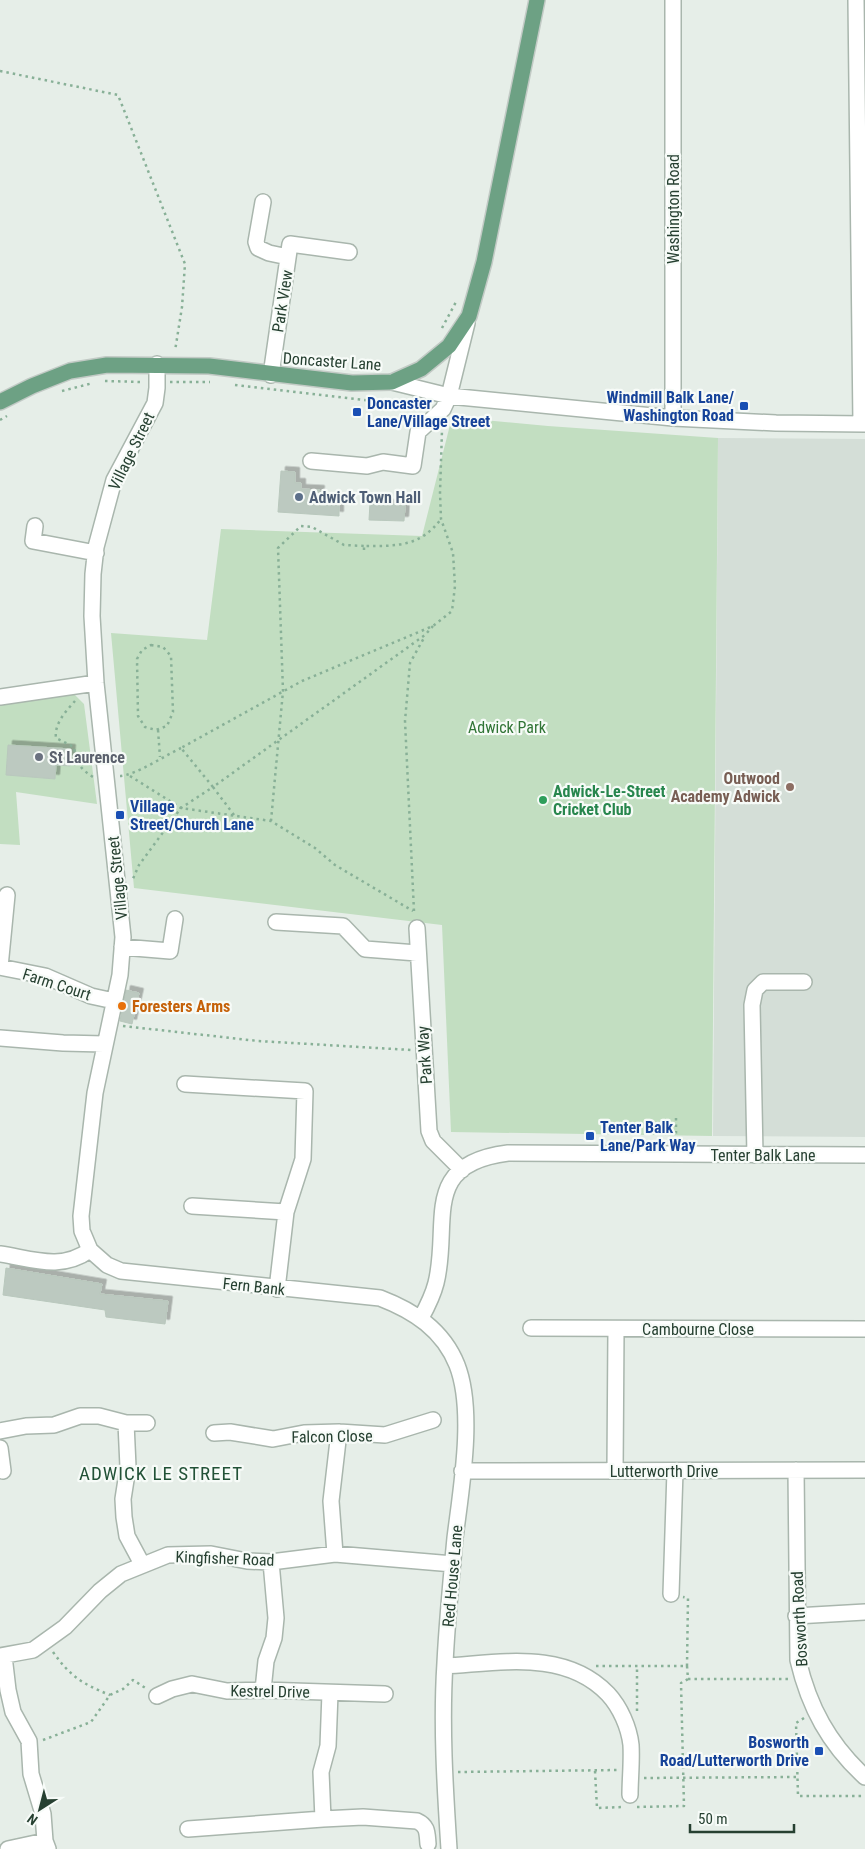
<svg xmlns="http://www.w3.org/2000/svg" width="865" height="1849" font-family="'Roboto Condensed',sans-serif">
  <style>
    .built { fill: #d4ded7 }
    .green { fill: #c2dec1 }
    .building { fill: #bcc9c0; stroke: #b9c8bd; filter: url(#shadow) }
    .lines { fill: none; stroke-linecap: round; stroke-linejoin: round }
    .minor-casing { stroke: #a9b6ad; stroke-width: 18 }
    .major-casing { stroke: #c2cac5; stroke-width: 18 }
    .path { stroke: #88b097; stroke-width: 2.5; stroke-dasharray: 2.5 4; stroke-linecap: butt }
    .minor { stroke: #fff; stroke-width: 15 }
    .major { stroke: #6da184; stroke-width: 15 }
    .transit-dot { fill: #1a4fb4; stroke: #f7fbf8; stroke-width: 2 }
    .service-dot { fill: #5c6f8a; stroke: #f7fbf8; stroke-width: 2 }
    .worship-dot { fill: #6b7280; stroke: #f7fbf8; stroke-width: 2 }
    .education-dot { fill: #8d6e63; stroke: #f7fbf8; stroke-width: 2 }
    .leisure-dot { fill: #2e9e5b; stroke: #f7fbf8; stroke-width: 2 }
    .food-dot { fill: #e8710a; stroke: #f7fbf8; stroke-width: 2 }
    .labels { text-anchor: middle; stroke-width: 4.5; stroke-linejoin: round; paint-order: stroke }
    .street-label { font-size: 16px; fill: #264031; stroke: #f7fbf8 }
    .transit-label { font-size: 16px; font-weight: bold; fill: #164399; stroke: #f7fbf8; text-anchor: start }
    .service-label { font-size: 16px; font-weight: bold; fill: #4e5e75; stroke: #f7fbf8; text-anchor: start }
    .park-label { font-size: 16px; fill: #317536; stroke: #f7fbf8 }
    .worship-label { font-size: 16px; font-weight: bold; fill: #5b616d; stroke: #f7fbf8; text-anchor: start }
    .education-label { font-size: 16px; font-weight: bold; fill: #785e54; stroke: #f7fbf8; text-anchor: end }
    .leisure-label { font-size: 16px; font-weight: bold; fill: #27864d; stroke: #f7fbf8; text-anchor: start }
    .food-label { font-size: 16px; font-weight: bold; fill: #c56008; stroke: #f7fbf8; text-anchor: start }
    .quarter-label { font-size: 19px; letter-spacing: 1px; fill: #225237; stroke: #f7fbf8 }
  </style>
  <defs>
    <filter id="shadow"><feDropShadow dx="4.5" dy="-4.5" stdDeviation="0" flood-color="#0004"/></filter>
  </defs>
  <rect width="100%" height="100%" fill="#e6eee8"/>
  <!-- built -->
  <path class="built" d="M 718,438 L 865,439 L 865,1137 L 713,1136 Z"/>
  <!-- green -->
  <path class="green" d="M 452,417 L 548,426 L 718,438 L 712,1136 L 451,1132 L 442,925 L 134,888 L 111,633 L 207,640 L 221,529 L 422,536 Z
    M 62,694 L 74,694 L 84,704 L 97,804 L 16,792 L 20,845 L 0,844 L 0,703 Z"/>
  <!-- building -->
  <path class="building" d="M 281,471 L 295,472 L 295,483 L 301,483 L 301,489 L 320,490 L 319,504 L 339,505 L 339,516 L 278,512 Z
    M 370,503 L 405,505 L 404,521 L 369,520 Z
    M 8,745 L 71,749 L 70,766 L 56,765 L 55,779 L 6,775 Z
    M 126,990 L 139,993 L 132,1024 L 120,1021 Z
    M 6,1268 L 102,1284 L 100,1294 L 168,1301 L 165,1324 L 106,1317 L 105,1310 L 3,1295 Z"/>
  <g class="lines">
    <!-- minor casing -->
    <g class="minor-casing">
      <path id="minor" d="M 673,0 L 673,418
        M 856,0 L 861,424
        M 263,202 L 256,242 L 258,248 L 269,253 L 288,257
        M 157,364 L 157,388 L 155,403 L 114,480 L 96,547 L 93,574 L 92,616 L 96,683 L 123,937 L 120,975 L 95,1093 L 81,1216 L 82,1231 L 90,1250 L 107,1265 L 121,1271 L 380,1298 C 414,1311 443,1330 457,1365 C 475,1411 461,1489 455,1538 C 451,1580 447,1622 445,1663 C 441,1724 445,1788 449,1849
        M 271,375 L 290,244 L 349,252
        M 392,382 L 449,396 L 673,418 L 776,423 L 865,424
        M 311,461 L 367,466 L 383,462 L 413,466 L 418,432 L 443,409 L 449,396 L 467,323
        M 35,526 L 33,541 L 96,553
        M 0,697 L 96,683
        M 276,922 L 343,926 L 365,949 L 417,953
        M 417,928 L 429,1131 L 433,1141 L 462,1170
        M 122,947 L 170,951 L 175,919
        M 0,967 L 45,976 L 91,996 L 114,1001
        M 0,967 L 7,895
        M 0,1038 L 63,1043 L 104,1044
        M 185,1084 L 305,1091 L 303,1159 L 286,1212 L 277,1289
        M 755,1155 L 752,1005 L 755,990 L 763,982 L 804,982
        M 192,1206 L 286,1212
        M 0,1254 C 33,1259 61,1271 90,1250
        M 421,1318 C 427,1307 433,1295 436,1283 C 451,1223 419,1164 508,1153 L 865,1155
        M 531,1328 L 865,1329
        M 126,1423 L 147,1423
        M 0,1431 L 26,1426 L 54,1425 L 80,1416 L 99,1416 L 126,1423 L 128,1467 L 123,1499 L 124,1517 L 127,1536 L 142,1564
        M 214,1433 L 230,1432 L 273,1439 L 304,1433 L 339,1432 L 385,1435 L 433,1420
        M 0,1448 L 3,1471
        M 796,1470 L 798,1660 C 809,1707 829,1744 865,1777
        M 462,1471 L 865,1470
        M 615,1471 L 616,1329
        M 335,1554 L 331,1501 L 339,1432
        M 671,1594 L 675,1471
        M 796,1616 L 865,1612
        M 0,1656 L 33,1650 L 65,1627 L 100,1591 L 121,1574 L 168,1555 L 211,1554 L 247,1561 L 271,1562 L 335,1554 L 453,1564
        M 4,1656 L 8,1690 L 13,1712 L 29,1741 L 31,1774 L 43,1814 L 45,1841 L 48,1849
        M 445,1666 C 500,1663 565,1649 608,1694 C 620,1707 629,1727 631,1745 C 632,1762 630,1779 630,1795
        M 263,1690 L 266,1661 L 274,1638 L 276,1618 L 271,1562
        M 157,1696 L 172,1689 L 192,1684 L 227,1691 L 263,1690 L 385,1694
        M 323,1819 L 363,1817 L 417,1821 C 428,1826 427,1833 428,1844
        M 188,1829 L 323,1819 L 321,1772 L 328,1746 L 330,1693
        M 8,1849 L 45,1841"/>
    </g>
    <!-- major casing -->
    <g class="major-casing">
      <path id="major" d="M 0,402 L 32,386 L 70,371 L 107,365 L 209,366 L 352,383 L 392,382 L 421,369 L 449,346 L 469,316 L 484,262 L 537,0"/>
    </g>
    <!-- path -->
    <path class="path" d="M 0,71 L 118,95 L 185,264 L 182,307 L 175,351
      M 442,328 L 457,300
      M 105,381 L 142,382
      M 170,382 L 210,382
      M 235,385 L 416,406 L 417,402
      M 62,391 L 93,383
      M 0,420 L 7,416
      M 364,550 L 364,546 C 397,546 420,547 441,519
      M 433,626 L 425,635 L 213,787 L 181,748 L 302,681 L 433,626 L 452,611 L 455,586 L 453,553 L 441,519 L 440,493 L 442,430
      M 151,645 L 163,647 L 171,656 L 173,712 L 167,726 L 156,730 L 145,727 L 138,716 L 137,659 L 142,650 Z
      M 75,701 C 66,711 54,724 56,738 L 74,747 C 76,762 80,769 93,777
      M 158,730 L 160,757
      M 120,776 C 136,775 164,756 181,748
      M 130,776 L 181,808 L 139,865 L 132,881
      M 234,815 L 213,787 L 181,808 L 271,821 L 315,848 L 335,865 L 413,911
      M 271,821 L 283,691 L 278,548 L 301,526 L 312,527 L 344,545 L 364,546
      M 414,911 L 405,721 L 410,663 L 425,636
      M 123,1026 L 258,1041 L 411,1050
      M 676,1140 L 676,1117
      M 53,1652 C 70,1676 82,1684 110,1695
      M 596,1666 L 687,1666 L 688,1598 L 683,1597
      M 687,1666 L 688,1679 L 788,1679
      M 637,1711 L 637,1666
      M 804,1718 L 796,1723 L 798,1796 L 865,1796
      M 43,1740 L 91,1722 L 110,1695 L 123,1689 L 133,1680 L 147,1689
      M 595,1771 L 597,1808 L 622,1807
      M 458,1772 L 618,1770
      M 644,1778 L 797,1777
      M 637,1807 L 684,1806 L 681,1683 L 688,1679"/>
    <!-- minor -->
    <use href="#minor" class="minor"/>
    <!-- major -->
    <use href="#major" class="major"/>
  </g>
  <!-- markers -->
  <g class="transit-dot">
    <rect x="739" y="401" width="10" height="10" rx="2.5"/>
    <rect x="352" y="407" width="10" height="10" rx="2.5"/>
    <rect x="115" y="810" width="10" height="10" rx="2.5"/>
    <rect x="585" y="1131" width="10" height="10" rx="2.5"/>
    <rect x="814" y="1746" width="10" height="10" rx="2.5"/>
  </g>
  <circle class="service-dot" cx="299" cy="497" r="5"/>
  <circle class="worship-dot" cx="39" cy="757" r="5"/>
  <circle class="education-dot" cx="790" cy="787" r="5"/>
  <circle class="leisure-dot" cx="543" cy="800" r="5"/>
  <circle class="food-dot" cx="122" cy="1006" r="5"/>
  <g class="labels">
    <!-- street labels -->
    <g class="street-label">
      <text transform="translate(673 209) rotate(-90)" y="6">Washington Road</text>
      <text transform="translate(282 301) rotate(-81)" y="6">Park View</text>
      <text transform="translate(332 361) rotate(4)" y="6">Doncaster Lane</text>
      <text transform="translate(131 451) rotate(-64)" y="6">Village Street</text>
      <text transform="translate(117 878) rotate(-96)" y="6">Village Street</text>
      <text transform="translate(57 984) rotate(18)" y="6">Farm Court</text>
      <text transform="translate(424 1055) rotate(-94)" y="6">Park Way</text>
      <text x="763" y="1161">Tenter Balk Lane</text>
      <text transform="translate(254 1286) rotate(6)" y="6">Fern Bank</text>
      <text x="698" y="1335">Cambourne Close</text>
      <text transform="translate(332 1436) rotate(-1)" y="6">Falcon Close</text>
      <text x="664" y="1477">Lutterworth Drive</text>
      <text transform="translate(225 1558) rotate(2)" y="6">Kingfisher Road</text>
      <text transform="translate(452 1576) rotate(-85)" y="6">Red House Lane</text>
      <text transform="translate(799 1619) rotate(-93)" y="6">Bosworth Road</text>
      <text transform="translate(270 1691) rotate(1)" y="6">Kestrel Drive</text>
    </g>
    <!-- transit labels -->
    <g class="transit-label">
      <text x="734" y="403" text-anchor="end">Windmill Balk Lane/<tspan x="734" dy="18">Washington Road</tspan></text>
      <text x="367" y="409">Doncaster<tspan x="367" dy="18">Lane/Village Street</tspan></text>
      <text x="130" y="812">Village<tspan x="130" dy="18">Street/Church Lane</tspan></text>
      <text x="600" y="1133">Tenter Balk<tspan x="600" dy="18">Lane/Park Way</tspan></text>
      <text x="809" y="1748" text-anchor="end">Bosworth<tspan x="809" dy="18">Road/Lutterworth Drive</tspan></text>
    </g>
    <!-- service labels -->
    <g class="service-label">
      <text x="309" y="503">Adwick Town Hall</text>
    </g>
    <!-- park labels -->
    <g class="park-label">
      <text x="507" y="733">Adwick Park</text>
    </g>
    <!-- worship labels -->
    <g class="worship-label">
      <text x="49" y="763">St Laurence</text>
    </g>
    <!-- education labels -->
    <g class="education-label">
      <text x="780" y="784">Outwood<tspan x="780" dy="18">Academy Adwick</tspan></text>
    </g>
    <!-- leisure labels -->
    <g class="leisure-label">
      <text x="553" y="797">Adwick-Le-Street<tspan x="553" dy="18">Cricket Club</tspan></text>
    </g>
    <!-- food labels -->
    <g class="food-label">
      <text x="132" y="1012">Foresters Arms</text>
    </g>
    <!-- quarter labels -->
    <g class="quarter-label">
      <text x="161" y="1480">ADWICK LE STREET</text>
    </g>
  </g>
  <!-- north arrow -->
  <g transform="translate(40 1809) rotate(216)" stroke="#f7fbf8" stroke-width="4" paint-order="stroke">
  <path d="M0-4L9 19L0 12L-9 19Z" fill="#264031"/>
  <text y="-8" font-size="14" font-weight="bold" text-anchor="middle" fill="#264031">N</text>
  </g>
  <!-- scale -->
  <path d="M690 1824v8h104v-8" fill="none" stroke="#264031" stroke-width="2.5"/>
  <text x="698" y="1824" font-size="15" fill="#264031" stroke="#f7fbf8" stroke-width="4" paint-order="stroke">50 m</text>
</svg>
